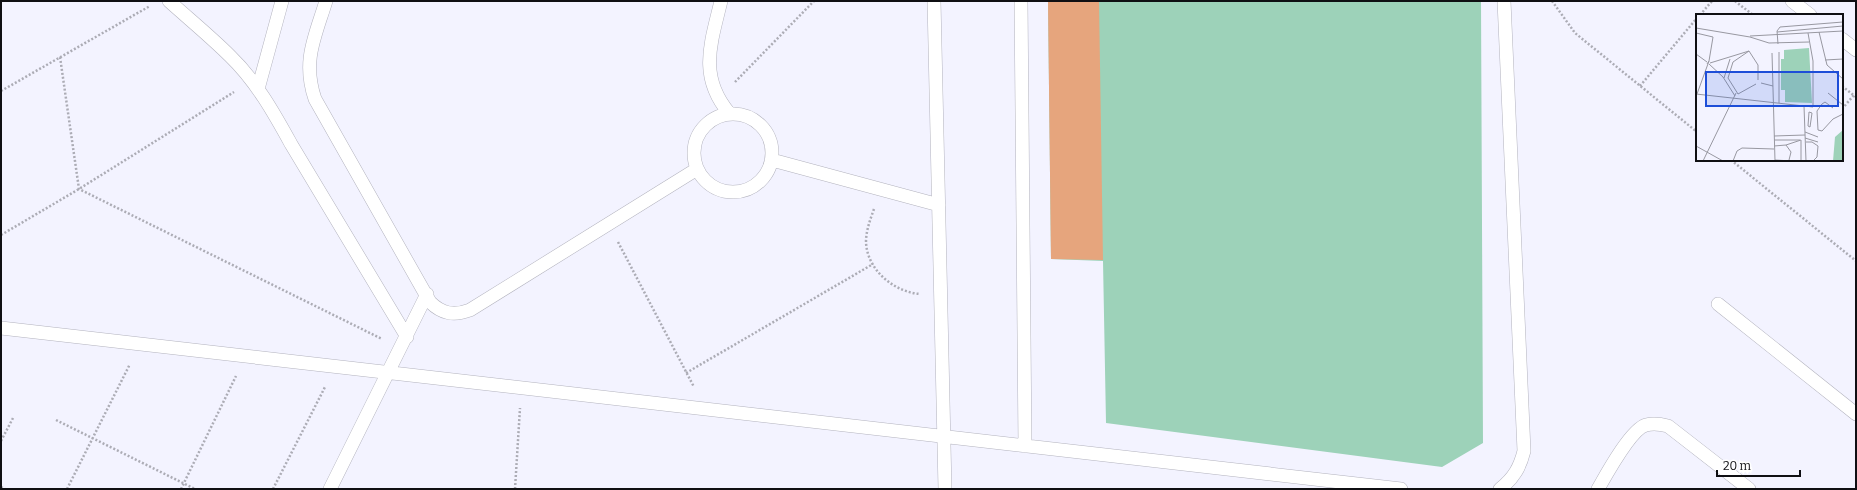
<svg xmlns="http://www.w3.org/2000/svg" width="1857" height="490" font-family="Bitter,serif">
  <style>
    .green { fill: #9dd2b9 }
    .building { fill: #e6a57d }
    .lines { fill: none; stroke-linecap: round; stroke-linejoin: round }
    .lane-casing { stroke: #b3b3be; stroke-width: 14 }
    .path { stroke: #acacb5; stroke-width: 2.5; stroke-dasharray: 2 2; stroke-linecap: butt }
    .lane { stroke: #fff; stroke-width: 13 }
    .inset-road { fill: none; stroke: #9898a1; stroke-width: 1 }
    .view { fill: #1d4ed8; fill-opacity: 0.15; stroke: #1d4ed8; stroke-width: 2 }
    .inset-edge { fill: none; stroke: #0f0f13; stroke-width: 2 }
  </style>
  <rect width="100%" height="100%" fill="#f3f3ff"/>
  <!-- green -->
  <path class="green" d="M 1048,1 L 1481,1 L 1483,443 L 1442,467 L 1106,423 L 1103,261 L 1051,259 Z"/>
  <!-- building -->
  <path class="building" d="M 1048,1 L 1099,1 L 1103,260 L 1051,259 Z"/>
  <g class="lines">
    <!-- lane casing -->
    <g class="lane-casing">
      <path id="lane" d="M 169,1 C 189,19 211,37 230,56 C 256,81 274,113 291,144 L 407,337
        M 326,1 C 315,37 302,61 315,99 L 430,302 C 442,314 454,316 470,310 L 697,169
        M 721,1 C 711,43 698,76 729,113
        M 934,1 L 945,489
        M 1021,1 L 1025,446
        M 1792,1 L 1810,15
        M 1842,39 L 1856,50
        M 258,89 L 282,1
        M694 153a39 39 0 1 1 78 0a39 39 0 1 1-78 0Z
        M 772,160 L 939,205
        M 1718,304 L 1856,414
        M 1,328 L 1401,489
        M 330,489 L 427,294
        M 1500,489 C 1514,478 1520,467 1524,451 L 1504,1
        M 1598,489 C 1606,475 1631,429 1646,425 C 1654,423 1660,424 1668,426 L 1749,489"/>
    </g>
    <!-- path -->
    <path class="path" d="M 1552,1 L 1575,33 L 1697,132
      M 1735,1 L 1753,15
      M 1700,15 L 1712,1
      M 60,57 L 79,189 L 382,339
      M 735,82 L 814,1
      M 1640,86 L 1697,18
      M 1842,86 L 1856,97
      M 1,91 L 150,6
      M 1842,109 L 1854,95
      M 1731,160 L 1856,261
      M 874,209 C 870,220 866,231 866,242 C 867,270 894,292 920,294
      M 1,235 L 79,189 L 234,92
      M 618,242 L 694,387
      M 686,373 L 873,264
      M 56,420 L 195,489
      M 1,441 L 13,418
      M 1,487 L 5,489
      M 67,489 L 130,364
      M 181,489 L 236,376
      M 273,489 L 325,387
      M 515,489 L 520,408"/>
    <!-- lane -->
    <use href="#lane" class="lane"/>
  </g>
  <!-- overview -->
  <g transform="translate(1696 14)">
    <rect width="147" height="147" fill="#f3f3ff"/>
    <path d="M 113,34 L 116,89 L 89,88 L 89,76 L 85,76 L 85,45 L 88,45 L 88,36 ZM 147,116 L 147,147 L 137,147 L 139,123 Z" fill="#9dd2b9"/>
    <path class="inset-road" d="M 0,14 L 54,23 L 73,29 L 113,28M 81,18 L 147,12M 123,18 L 131,51 L 147,65M 0,19 L 17,23 L 13,47M 54,22 L 147,17M 82,30 L 81,17 L 84,13 L 147,8M 53,37 L 37,48 L 32,64 L 42,80 L 60,70M 83,38 L 83,89M 76,39 L 79,147M 0,40 L 11,48M 129,46 L 147,45M 14,49 L 53,37 L 62,51 L 62,66M 13,50 L 27,63 L 39,82M 28,64 L 34,45M 65,69 L 77,72M 132,79 L 147,91M 0,80 L 117,93 L 117,47 L 112,19M 1,80 L 13,47 L 11,50M 108,92 L 110,147M 137,94 L 129,88 L 126,90 L 121,97 L 122,116 L 126,117 L 137,105 L 147,100M 113,98 L 116,99 L 114,113 L 112,112 ZM 109,118 L 122,123M 78,122 L 109,121M 109,124 L 122,128M 78,126 L 104,126M 110,128 L 116,128 L 122,132 L 121,143 L 117,147M 90,131 L 95,138 L 93,146M 0,132 L 27,147M 78,132 L 90,131 L 105,126 L 105,147M 79,146 L 96,147M 7,147 L 40,79M 37,147 L 41,137 L 46,134 L 78,135"/>
    <path class="view" d="M 10,58 L 142,58 L 142,92 L 10,92 Z"/>
    <rect width="147" height="147" class="inset-edge"/>
  </g>
  <!-- border -->
  <rect width="1857" height="490" fill="none" stroke="#0f0f13" stroke-width="4"/>
  <!-- scale -->
  <path d="M1717 470v6h83v-6" fill="none" stroke="#0f0f13" stroke-width="2"/>
  <text x="1723" y="470" font-size="12" fill="#0f0f13" stroke="#ffffff" stroke-width="3" paint-order="stroke">20 m</text>
</svg>
